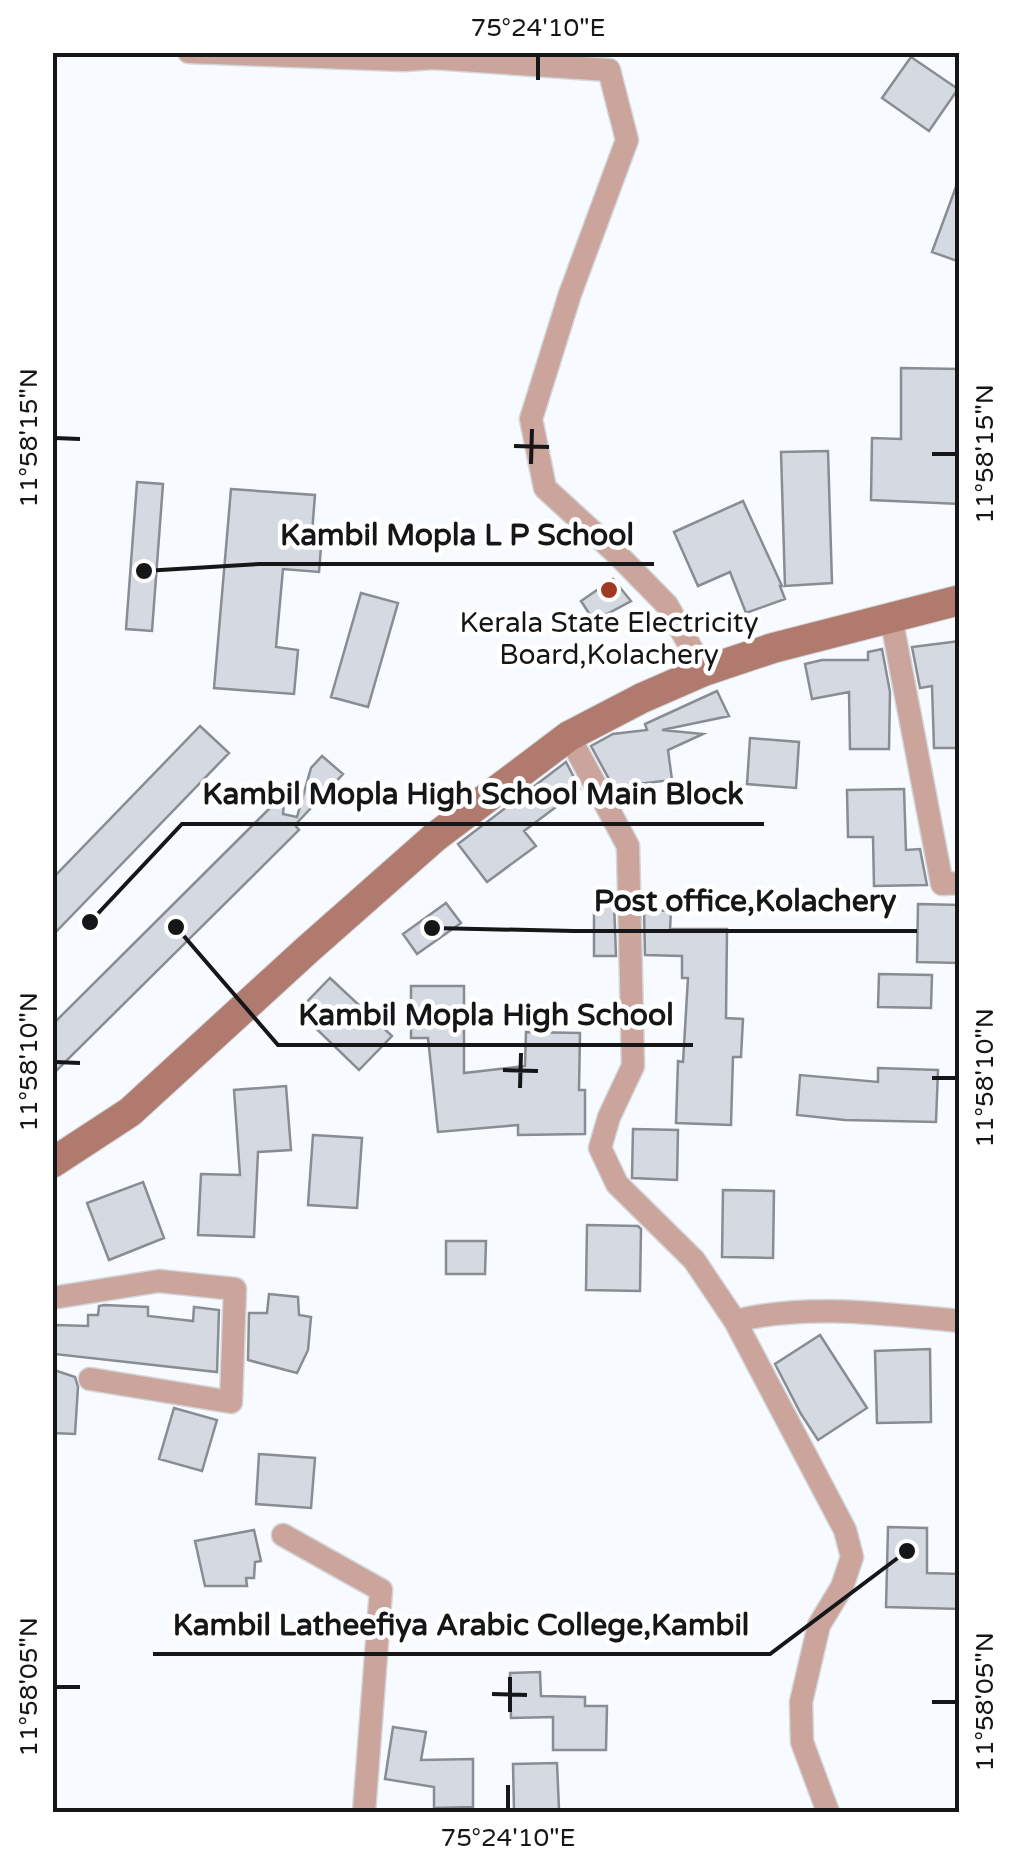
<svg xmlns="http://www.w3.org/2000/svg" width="1012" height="1865" font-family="'Varela Round',sans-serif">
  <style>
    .building { fill: #d5dae2; stroke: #888d94; stroke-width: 2.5 }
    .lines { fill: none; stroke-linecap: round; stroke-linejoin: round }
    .minor-casing { stroke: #d3d6da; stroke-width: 25 }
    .secondary-casing { stroke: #d3d6da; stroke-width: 32 }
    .minor { stroke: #cba49b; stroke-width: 22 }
    .secondary { stroke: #b17a6e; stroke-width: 30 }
    .ticks { fill: none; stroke: #141618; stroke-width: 4 }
    .poi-dot { fill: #a13822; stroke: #fff; stroke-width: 4 }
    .labels { text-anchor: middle; stroke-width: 9; stroke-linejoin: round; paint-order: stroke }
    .poi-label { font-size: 28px; fill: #141618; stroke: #fff }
    .leader { fill: none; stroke: #141618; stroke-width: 4 }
    .callout-dot { fill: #141618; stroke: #fff; stroke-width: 4 }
    .callout-label { font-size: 30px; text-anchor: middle; font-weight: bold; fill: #141618; stroke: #fff; stroke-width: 9; stroke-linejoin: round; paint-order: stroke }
    .neatline { fill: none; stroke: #141618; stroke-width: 4 }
    .ticks-label { font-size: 25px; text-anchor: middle; fill: #141618 }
  </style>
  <rect width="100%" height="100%" fill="#f7faff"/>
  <!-- building -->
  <path class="building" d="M 911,57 L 958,89 L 929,131 L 882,98 Z
    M 957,184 L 960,185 L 960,262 L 932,252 Z
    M 901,368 L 960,369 L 960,504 L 871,500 L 872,438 L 901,439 Z
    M 828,451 L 832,583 L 785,586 L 781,452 Z
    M 137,482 L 163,484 L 152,631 L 126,629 Z
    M 231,489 L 315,495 L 312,533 L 322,534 L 319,572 L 283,569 L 276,647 L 298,650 L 294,694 L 214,688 Z
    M 743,501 L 782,586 L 780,586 L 785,599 L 746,613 L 730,572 L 698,586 L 674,532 Z
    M 613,579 L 631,601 L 594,621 L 581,601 Z
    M 361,593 L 398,603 L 368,707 L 331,697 Z
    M 960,641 L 960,748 L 934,748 L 932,686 L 920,688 L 912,647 Z
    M 882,649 L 890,692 L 889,749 L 850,749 L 849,692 L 812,699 L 805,664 L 822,660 L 868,660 L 868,652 Z
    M 717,691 L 729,716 L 662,730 L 703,734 L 668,750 L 672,780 L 629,785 L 616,792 L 591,746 L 613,734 L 647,730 L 645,724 Z
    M 200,726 L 229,753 L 52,936 L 52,879 Z
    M 750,738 L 799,742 L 796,788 L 747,784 Z
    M 322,756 L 343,774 L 295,825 L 299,830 L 52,1075 L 52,1025 L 285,793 L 283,814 L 297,817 L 311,768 Z
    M 566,762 L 580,789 L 524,831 L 536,846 L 487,882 L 458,844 Z
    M 904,789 L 906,850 L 920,849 L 927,885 L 874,886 L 873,837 L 848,837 L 847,790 Z
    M 594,902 L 614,902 L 616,956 L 594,956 Z
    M 446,903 L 461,923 L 417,954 L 403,934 Z
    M 918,904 L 960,905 L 960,963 L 917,962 Z
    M 644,910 L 671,911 L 670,929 L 727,929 L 726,1018 L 743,1019 L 741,1057 L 733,1057 L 731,1125 L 676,1123 L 678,1061 L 683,1062 L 688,978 L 682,978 L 682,956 L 645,955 Z
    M 879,974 L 932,975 L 931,1008 L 878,1007 Z
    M 330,978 L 392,1036 L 359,1070 L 298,1011 Z
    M 411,986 L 464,986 L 464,1073 L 525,1066 L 526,1032 L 580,1033 L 579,1090 L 585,1090 L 585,1134 L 518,1135 L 518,1125 L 438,1132 L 428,1038 L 411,1038 Z
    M 878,1068 L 938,1070 L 936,1122 L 845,1120 L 797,1115 L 800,1075 L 878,1082 Z
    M 286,1086 L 291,1150 L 258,1152 L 254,1237 L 198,1235 L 201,1174 L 240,1175 L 234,1090 Z
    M 633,1129 L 678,1130 L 677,1180 L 632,1178 Z
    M 313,1135 L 362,1138 L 357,1208 L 308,1205 Z
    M 143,1182 L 164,1238 L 109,1260 L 87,1203 Z
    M 723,1190 L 774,1191 L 773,1258 L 722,1257 Z
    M 587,1225 L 638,1226 L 641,1229 L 640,1291 L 586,1290 Z
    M 446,1241 L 486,1241 L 485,1274 L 446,1274 Z
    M 269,1294 L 298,1297 L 299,1315 L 311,1317 L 308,1350 L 297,1373 L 248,1360 L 249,1313 L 267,1313 Z
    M 104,1305 L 148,1307 L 148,1316 L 193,1321 L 194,1307 L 219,1310 L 217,1372 L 54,1354 L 56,1325 L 88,1326 L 88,1315 L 98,1315 L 99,1306 Z
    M 820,1335 L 867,1408 L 818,1440 L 801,1414 L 775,1364 Z
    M 930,1349 L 931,1422 L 877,1423 L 875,1351 Z
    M 54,1370 L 75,1377 L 78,1387 L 75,1434 L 52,1433 Z
    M 174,1408 L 217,1420 L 202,1471 L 159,1459 Z
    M 259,1454 L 315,1458 L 311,1508 L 256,1504 Z
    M 888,1527 L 927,1528 L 927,1573 L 960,1574 L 960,1609 L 886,1607 Z
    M 254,1530 L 261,1561 L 255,1562 L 254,1578 L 246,1578 L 247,1586 L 205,1586 L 195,1541 Z
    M 540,1672 L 541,1696 L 585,1697 L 585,1706 L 607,1706 L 606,1750 L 553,1750 L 553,1717 L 511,1718 L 510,1673 Z
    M 393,1727 L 426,1732 L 421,1760 L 473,1759 L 473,1807 L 434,1808 L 434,1787 L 385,1779 Z
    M 557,1763 L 559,1809 L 514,1811 L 513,1764 Z"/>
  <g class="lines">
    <!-- minor casing -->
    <g class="minor-casing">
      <path id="minor" d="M 189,52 L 404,60 L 433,58 L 609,70 L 627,140 L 570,294 L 531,419 L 545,488 L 617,554 L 667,605 L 704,671
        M 891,617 L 942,884 L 960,883
        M 569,736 L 628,846 L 633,1066 L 609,1117 L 600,1148 L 617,1184 L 694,1260 L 735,1321 L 845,1530 L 852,1557 L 842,1587 L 819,1625 L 801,1702 L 802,1742 L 828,1812
        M 52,1298 L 159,1281 L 235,1289 L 231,1402 L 90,1379
        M 735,1321 C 809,1303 884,1314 960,1321
        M 283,1535 L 381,1590 L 364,1812"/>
    </g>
    <!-- secondary casing -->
    <g class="secondary-casing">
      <path id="secondary" d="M 52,1163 L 130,1112 L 307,950 L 435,837 L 569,736 L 642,698 L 704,671 L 773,648 L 960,600"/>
    </g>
    <!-- minor -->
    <use href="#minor" class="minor"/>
    <!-- secondary -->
    <use href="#secondary" class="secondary"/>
  </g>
  <!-- ticks -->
  <path class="ticks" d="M 538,80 L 538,55M 55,438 L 80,439M 514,446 L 549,447M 932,454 L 957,454M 531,464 L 532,429M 55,1062 L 80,1063M 503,1070 L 538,1071M 932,1078 L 957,1078M 520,1088 L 521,1053M 55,1687 L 80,1687M 492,1694 L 527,1695M 932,1702 L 957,1702M 510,1712 L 510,1677M 508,1810 L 508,1785"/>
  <!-- markers -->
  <circle class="poi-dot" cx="609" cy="590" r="10"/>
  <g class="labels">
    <!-- poi labels -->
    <g class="poi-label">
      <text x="609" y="632">Kerala State Electricity<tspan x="609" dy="32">Board,Kolachery</tspan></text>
    </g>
  </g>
  <!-- callouts -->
  <path class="leader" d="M144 571L260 564H654M90 922L182 824H764M432 928L574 931H917M176 927L278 1045H693M907 1551L770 1654H153"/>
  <g class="callout-dot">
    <circle cx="144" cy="571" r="10"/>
    <circle cx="90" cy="922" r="10"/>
    <circle cx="432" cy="928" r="10"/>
    <circle cx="176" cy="927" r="10"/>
    <circle cx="907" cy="1551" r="10"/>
  </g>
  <g class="callout-label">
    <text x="457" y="545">Kambil Mopla L P School</text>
    <text x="473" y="804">Kambil Mopla High School Main Block</text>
    <text x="745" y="911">Post office,Kolachery</text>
    <text x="486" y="1025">Kambil Mopla High School</text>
    <text x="461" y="1635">Kambil Latheefiya Arabic College,Kambil</text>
  </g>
  <!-- border -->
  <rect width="1012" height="1865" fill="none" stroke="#ffffff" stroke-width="110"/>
  <rect x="55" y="55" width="902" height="1755" class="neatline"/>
  <g class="ticks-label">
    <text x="538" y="36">75°24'10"E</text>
    <text transform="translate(28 438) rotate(-90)" y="9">11°58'15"N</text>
    <text transform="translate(984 454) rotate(-90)" y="9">11°58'15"N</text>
    <text transform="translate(28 1062) rotate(-90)" y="9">11°58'10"N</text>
    <text transform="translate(984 1078) rotate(-90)" y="9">11°58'10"N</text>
    <text transform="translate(28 1687) rotate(-90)" y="9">11°58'05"N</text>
    <text transform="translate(984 1702) rotate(-90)" y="9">11°58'05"N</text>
    <text x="508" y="1846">75°24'10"E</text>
  </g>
</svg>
